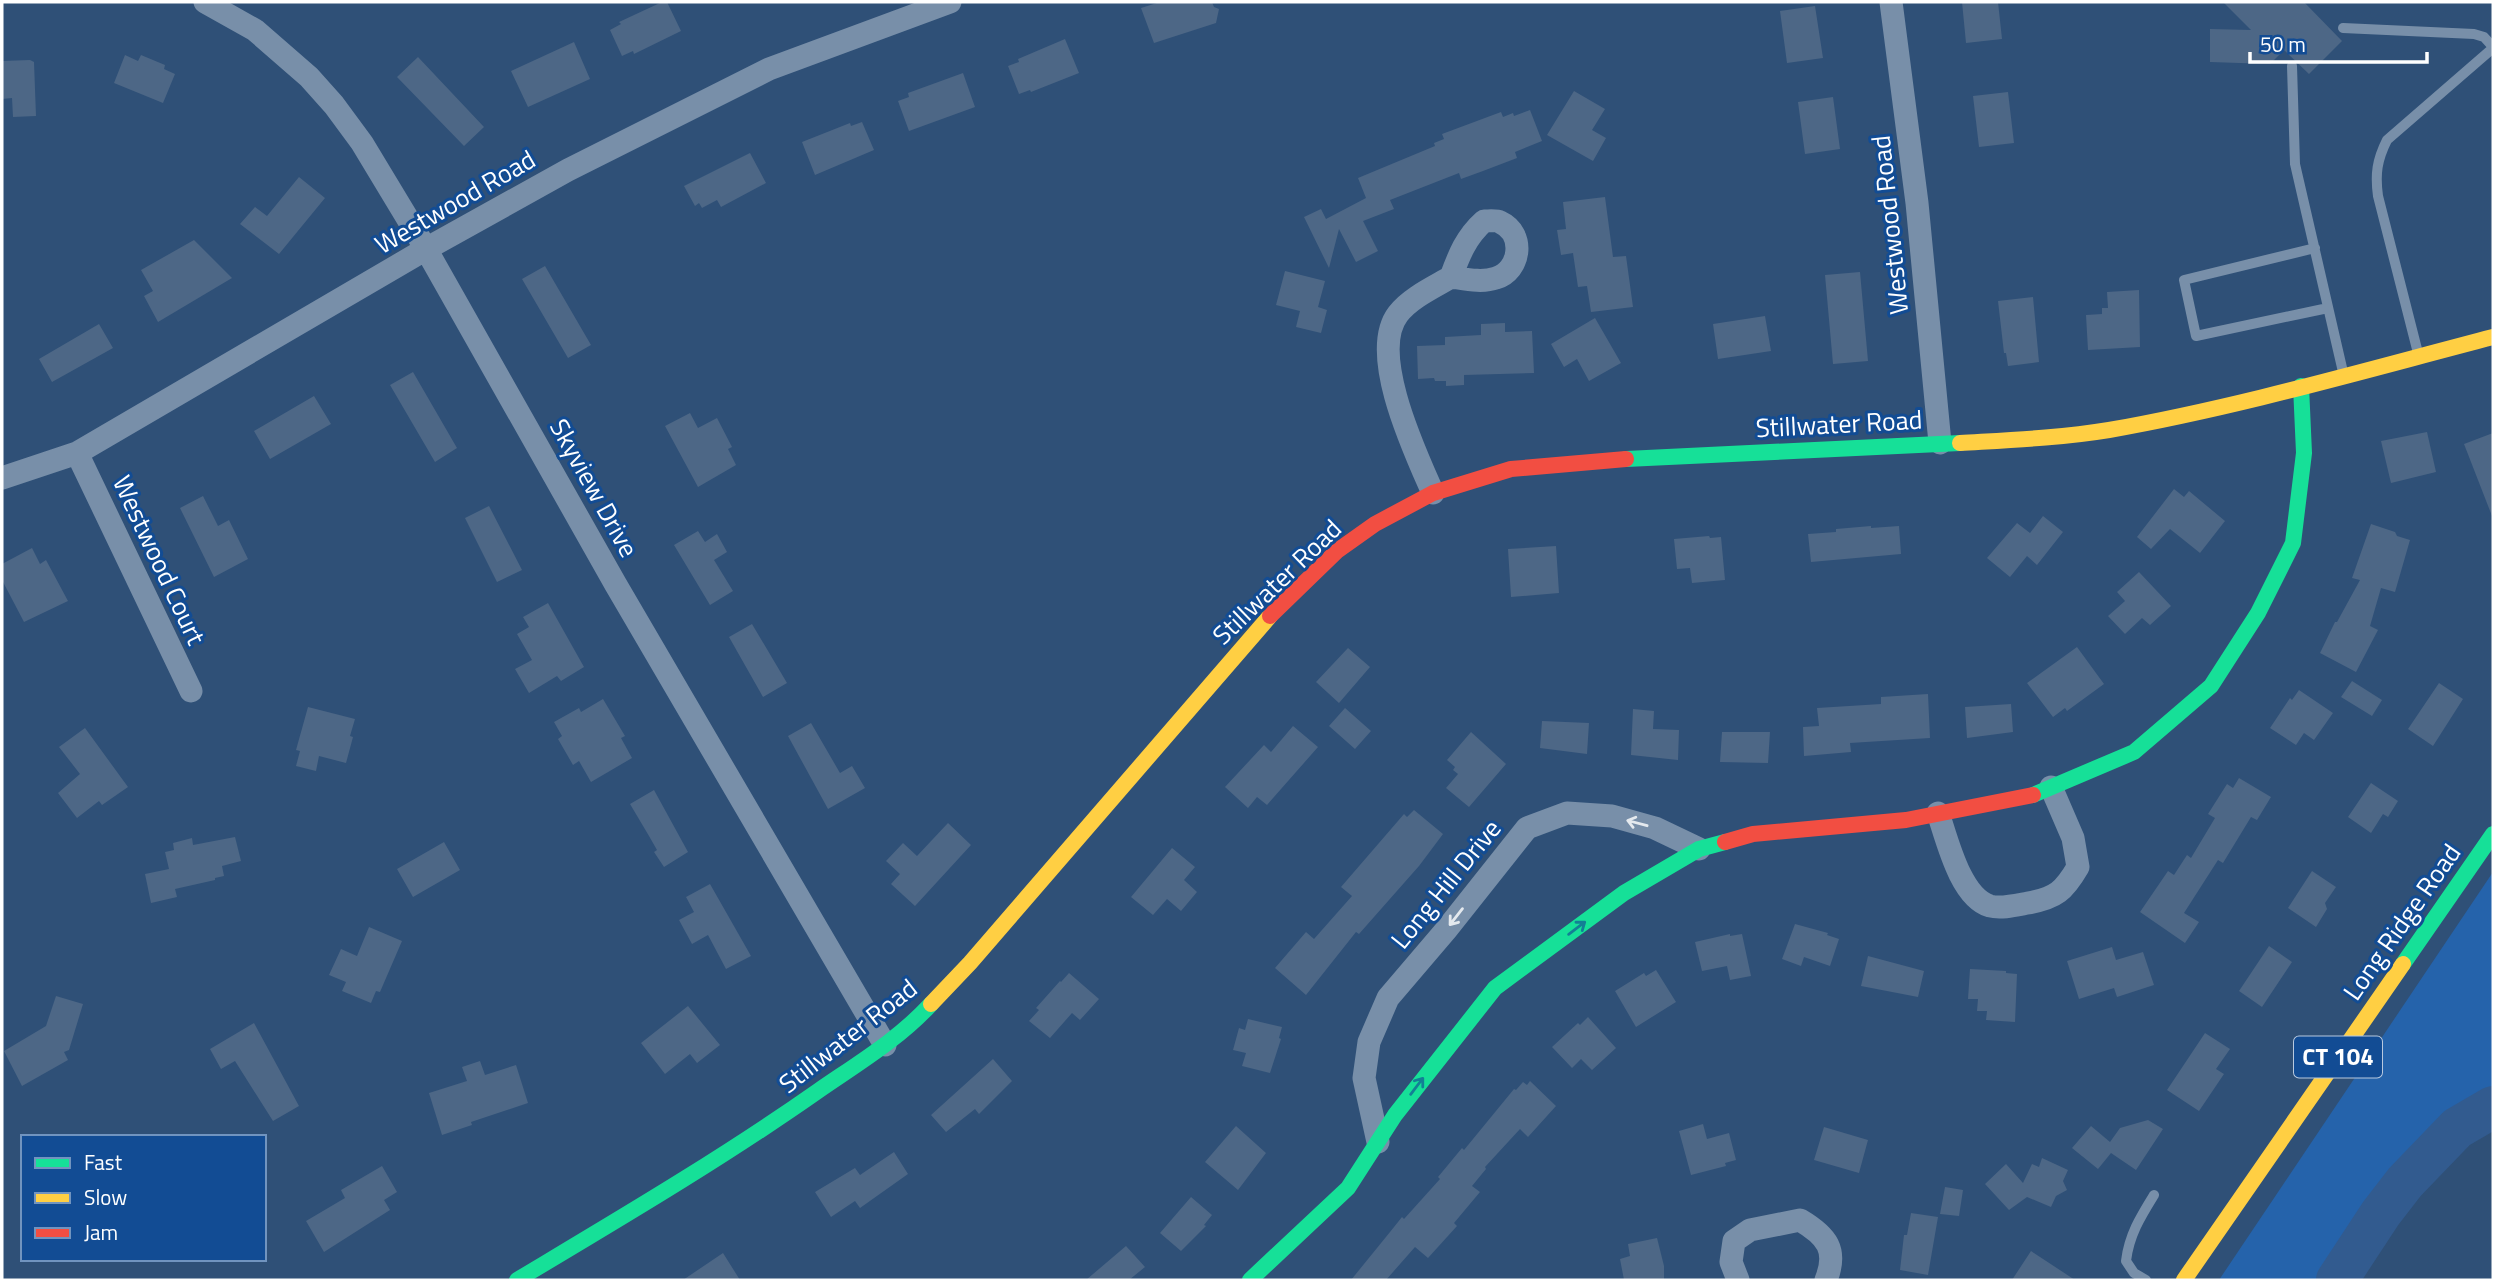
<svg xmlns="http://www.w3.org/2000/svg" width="2495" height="1282" font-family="'Titillium Web',sans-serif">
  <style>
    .green { fill: #2563ab }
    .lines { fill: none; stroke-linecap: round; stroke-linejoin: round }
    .river { stroke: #325b8f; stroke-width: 42 }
    .building { fill: #4d6786 }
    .lane { stroke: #788fa9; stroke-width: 10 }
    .street { stroke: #788fa9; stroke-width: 23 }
    .fast { stroke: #16e098; stroke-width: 16 }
    .slow { stroke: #ffcf43; stroke-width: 16 }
    .jam { stroke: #f24e42; stroke-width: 16 }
    .oneway { stroke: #e4e9ee }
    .oneway2 { stroke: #138095 }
    .labels { text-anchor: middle; stroke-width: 6; stroke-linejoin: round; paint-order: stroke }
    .shield { fill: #124c94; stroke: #b8c9df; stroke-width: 2 }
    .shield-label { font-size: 24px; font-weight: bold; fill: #fff }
    .street-label { font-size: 26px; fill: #fff; stroke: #124c94 }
  </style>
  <rect width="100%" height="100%" fill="#2f5077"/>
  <!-- green -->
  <path class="green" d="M 2493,872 L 2493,1091 L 2478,1101 L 2445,1134 L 2351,1280 L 2219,1280 Z"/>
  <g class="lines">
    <!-- river -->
    <path class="river" d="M 2337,1280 L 2381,1213 L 2405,1182 L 2457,1128 L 2493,1107"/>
  </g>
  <!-- building -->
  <path class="building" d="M 662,2 L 667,2 L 681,31 L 634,54 L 633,51 L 622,56 L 610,30 L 621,24 L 619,22 Z
    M 1160,2 L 1212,2 L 1214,7 L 1219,9 L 1216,23 L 1154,43 L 1141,8 Z
    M 1962,2 L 1998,2 L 2002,39 L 1966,43 Z
    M 2223,2 L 2304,2 L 2342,41 L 2309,74 L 2284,50 L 2270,64 L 2210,62 L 2210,29 L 2251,30 Z
    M 1815,6 L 1823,58 L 1787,63 L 1780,11 Z
    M 1065,39 L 1079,73 L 1031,92 L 1030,90 L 1019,94 L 1008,66 L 1019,62 L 1018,59 Z
    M 574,42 L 590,79 L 528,107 L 511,71 Z
    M 125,55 L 138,61 L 141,55 L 165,65 L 164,69 L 175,74 L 163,103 L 114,83 Z
    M 418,57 L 484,127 L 464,146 L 397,77 Z
    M 30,60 L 34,62 L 36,116 L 13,117 L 12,98 L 2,99 L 2,61 Z
    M 963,73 L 975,107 L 909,131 L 898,101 L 909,97 L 908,93 Z
    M 1574,91 L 1605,109 L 1592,130 L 1606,138 L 1593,161 L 1547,135 Z
    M 2008,92 L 2014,143 L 1979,147 L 1973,96 Z
    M 1833,97 L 1840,149 L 1805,154 L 1798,102 Z
    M 1530,110 L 1542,141 L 1515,152 L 1517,158 L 1483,171 L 1461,179 L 1459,173 L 1390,200 L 1394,209 L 1363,221 L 1378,251 L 1356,262 L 1339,229 L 1329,268 L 1304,217 L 1321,209 L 1326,219 L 1366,198 L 1358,178 L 1435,146 L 1434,143 L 1444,139 L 1442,134 L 1501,112 L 1503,117 L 1513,113 L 1514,116 Z
    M 862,122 L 874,150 L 815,175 L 802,142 L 850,123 L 851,126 Z
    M 750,153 L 766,183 L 721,207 L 717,200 L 702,208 L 699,203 L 695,206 L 684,186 Z
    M 299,177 L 325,198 L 279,254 L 240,224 L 255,207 L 267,216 Z
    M 1605,197 L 1613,257 L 1626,256 L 1633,307 L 1591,312 L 1587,286 L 1578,287 L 1573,253 L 1561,255 L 1557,230 L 1566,229 L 1563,202 Z
    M 194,240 L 232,278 L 158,322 L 144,296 L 153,291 L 141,270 Z
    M 545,266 L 591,345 L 568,358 L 522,279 Z
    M 1285,271 L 1325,281 L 1318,307 L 1327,310 L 1321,333 L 1296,327 L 1300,311 L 1276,305 Z
    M 1860,272 L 1868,361 L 1833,364 L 1825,275 Z
    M 2139,290 L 2140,347 L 2088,350 L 2086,315 L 2102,314 L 2102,308 L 2108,308 L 2107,292 Z
    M 2033,297 L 2039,362 L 2008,366 L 2006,353 L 2004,353 L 1998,301 Z
    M 1765,316 L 1771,351 L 1718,359 L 1713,324 Z
    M 1595,318 L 1621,363 L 1589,381 L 1577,359 L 1564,367 L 1551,344 Z
    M 1505,323 L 1505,332 L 1532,331 L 1534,373 L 1464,375 L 1464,385 L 1446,386 L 1446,381 L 1435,381 L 1434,378 L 1418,379 L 1417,346 L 1445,345 L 1445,337 L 1481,335 L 1481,324 Z
    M 99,324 L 113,348 L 52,382 L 39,359 Z
    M 413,372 L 457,448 L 435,462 L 390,385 Z
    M 314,396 L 331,424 L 270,459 L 254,431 Z
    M 690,413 L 698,428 L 717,418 L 732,447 L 728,449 L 736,465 L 698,487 L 665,426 Z
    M 2427,432 L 2436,472 L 2391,483 L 2381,441 Z
    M 2493,433 L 2493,516 L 2492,516 L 2464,444 Z
    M 2174,489 L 2184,497 L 2189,491 L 2225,521 L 2200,553 L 2170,529 L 2151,549 L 2137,537 Z
    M 203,496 L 218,526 L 229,520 L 248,559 L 214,577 L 180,508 Z
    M 489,506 L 522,570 L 497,582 L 465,518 Z
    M 2043,516 L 2063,532 L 2037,565 L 2027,556 L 2010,577 L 1987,558 L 2017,523 L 2030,533 Z
    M 2371,524 L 2395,532 L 2397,536 L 2410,540 L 2395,592 L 2381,588 L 2370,626 L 2378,630 L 2356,672 L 2320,653 L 2335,622 L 2337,622 L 2360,580 L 2352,578 Z
    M 1871,526 L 1871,528 L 1899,526 L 1901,554 L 1811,562 L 1808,534 L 1836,532 L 1836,529 Z
    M 698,531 L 705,542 L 717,534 L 727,552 L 714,560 L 733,591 L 710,605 L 674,545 Z
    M 1709,536 L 1710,538 L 1721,537 L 1725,580 L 1692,583 L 1690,568 L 1677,569 L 1674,539 Z
    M 1556,546 L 1559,593 L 1511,597 L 1508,549 Z
    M 32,548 L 40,564 L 46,560 L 68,601 L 24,622 L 2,580 L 2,564 Z
    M 2139,572 L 2171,606 L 2150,625 L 2142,618 L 2125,634 L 2108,616 L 2125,601 L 2117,592 Z
    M 548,603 L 584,667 L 561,681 L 557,676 L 529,693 L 515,669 L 532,660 L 517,634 L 529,627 L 523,617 Z
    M 752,624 L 787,683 L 763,697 L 729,637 Z
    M 2077,647 L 2104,684 L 2067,711 L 2065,708 L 2053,717 L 2027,683 Z
    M 1348,648 L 1370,667 L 1339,703 L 1316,682 Z
    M 2352,681 L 2382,700 L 2372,716 L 2341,697 Z
    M 2439,683 L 2463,699 L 2433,746 L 2408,729 Z
    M 2299,690 L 2333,713 L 2314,740 L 2304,733 L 2296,745 L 2270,728 L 2290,698 L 2292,700 Z
    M 1928,694 L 1930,738 L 1850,743 L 1851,752 L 1804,756 L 1803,727 L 1819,726 L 1817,708 L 1881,704 L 1881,697 Z
    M 603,699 L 625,736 L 621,738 L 632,758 L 591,782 L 579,761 L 573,765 L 558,739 L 562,736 L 554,722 L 579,708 L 581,712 Z
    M 2011,704 L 2013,732 L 1967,738 L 1965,707 Z
    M 308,707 L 355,719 L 350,736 L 353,737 L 346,763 L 319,756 L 316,771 L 296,766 L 300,751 L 296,750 Z
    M 1345,708 L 1371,731 L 1355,749 L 1329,726 Z
    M 1633,709 L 1654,711 L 1653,729 L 1679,730 L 1678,760 L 1631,755 Z
    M 1542,721 L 1589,723 L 1587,754 L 1540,748 Z
    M 811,723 L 840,773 L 852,766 L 865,788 L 828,809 L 788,736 Z
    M 1293,726 L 1318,747 L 1267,805 L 1257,797 L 1248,808 L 1225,787 L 1264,745 L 1271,752 Z
    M 85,728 L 128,787 L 102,805 L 99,801 L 77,818 L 58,793 L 80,774 L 59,747 Z
    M 1471,732 L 1506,764 L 1469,807 L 1446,788 L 1458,774 L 1453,770 L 1455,767 L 1447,760 Z
    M 1722,732 L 1770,732 L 1768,763 L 1720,762 Z
    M 2239,778 L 2271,797 L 2257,820 L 2251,817 L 2223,863 L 2218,860 L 2184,913 L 2199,922 L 2185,943 L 2140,912 L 2168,871 L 2174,875 L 2187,855 L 2191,858 L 2215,818 L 2208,814 L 2227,784 L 2233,788 Z
    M 2371,783 L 2398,801 L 2388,817 L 2383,814 L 2371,833 L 2348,817 Z
    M 654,790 L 688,852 L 664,867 L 654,852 L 657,850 L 649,836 L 630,804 Z
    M 1414,810 L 1443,834 L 1419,866 L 1359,934 L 1356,932 L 1306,995 L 1275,968 L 1306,932 L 1314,939 L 1352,896 L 1341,887 L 1404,814 L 1407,817 Z
    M 948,823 L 971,845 L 915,906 L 891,884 L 900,874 L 886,861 L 903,843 L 917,856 Z
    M 235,837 L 241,861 L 222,866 L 224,876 L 215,878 L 215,880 L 175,889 L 177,897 L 151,903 L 145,874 L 169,869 L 165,852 L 174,850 L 173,843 L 192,838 L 193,845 Z
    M 444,842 L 460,870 L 413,897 L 397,869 Z
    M 1172,848 L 1195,867 L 1184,880 L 1197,892 L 1181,911 L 1167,899 L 1153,915 L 1131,897 Z
    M 2312,871 L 2336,887 L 2325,903 L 2327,909 L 2316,927 L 2288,908 Z
    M 710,884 L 751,956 L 726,969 L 708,935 L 692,944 L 679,920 L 694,912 L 686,897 Z
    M 1795,924 L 1828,933 L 1827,935 L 1839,939 L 1830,966 L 1804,957 L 1801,966 L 1782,959 Z
    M 369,927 L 402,941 L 380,992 L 376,991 L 371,1003 L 342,991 L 346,982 L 329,975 L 341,949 L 357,956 Z
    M 1730,934 L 1730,936 L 1742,934 L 1751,976 L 1730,980 L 1727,966 L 1702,971 L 1695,942 Z
    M 2269,946 L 2292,962 L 2262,1007 L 2239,991 Z
    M 2112,947 L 2116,960 L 2143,952 L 2154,985 L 2117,997 L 2114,988 L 2079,999 L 2067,961 Z
    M 1868,956 L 1924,971 L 1918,997 L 1861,986 Z
    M 1970,969 L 2006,971 L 2006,973 L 2017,974 L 2015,1022 L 1986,1020 L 1987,1011 L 1977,1011 L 1978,999 L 1968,999 Z
    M 1656,970 L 1676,1002 L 1636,1027 L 1615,991 L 1644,973 L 1646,976 Z
    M 1069,973 L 1099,999 L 1080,1020 L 1072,1013 L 1050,1038 L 1029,1021 L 1039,1010 L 1036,1008 L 1060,981 L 1061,982 Z
    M 56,996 L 83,1004 L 69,1050 L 64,1052 L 68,1060 L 22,1086 L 4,1051 L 46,1026 Z
    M 688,1006 L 720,1045 L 697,1063 L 690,1054 L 665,1074 L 641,1043 Z
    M 1588,1017 L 1616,1048 L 1592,1070 L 1581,1059 L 1572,1068 L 1552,1047 L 1578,1023 L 1580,1025 Z
    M 1248,1019 L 1282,1027 L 1279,1038 L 1281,1039 L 1270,1073 L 1242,1066 L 1246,1053 L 1233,1050 L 1239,1028 L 1245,1030 Z
    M 254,1023 L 299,1106 L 273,1121 L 235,1061 L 221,1069 L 210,1049 Z
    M 2205,1033 L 2230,1049 L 2216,1069 L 2224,1074 L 2199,1111 L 2167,1090 Z
    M 993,1059 L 1012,1081 L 979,1114 L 975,1109 L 946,1132 L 931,1115 Z
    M 480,1061 L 485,1075 L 516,1065 L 528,1103 L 471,1122 L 472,1125 L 442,1135 L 429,1093 L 467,1081 L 462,1067 Z
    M 1530,1081 L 1556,1106 L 1528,1137 L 1520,1129 L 1485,1167 L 1486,1169 L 1472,1186 L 1480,1192 L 1454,1223 L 1457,1226 L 1428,1258 L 1415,1247 L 1386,1280 L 1351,1280 L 1390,1232 L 1402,1217 L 1404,1219 L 1440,1179 L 1438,1177 L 1462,1148 L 1464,1150 L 1514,1089 L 1516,1090 L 1523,1082 L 1527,1085 Z
    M 2148,1120 L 2163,1129 L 2136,1170 L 2111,1153 L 2098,1169 L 2072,1148 L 2091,1126 L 2110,1142 L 2120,1128 Z
    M 1703,1124 L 1707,1139 L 1729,1133 L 1736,1160 L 1725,1163 L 1726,1166 L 1691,1175 L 1679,1131 Z
    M 1236,1126 L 1266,1153 L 1238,1190 L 1205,1162 Z
    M 1824,1127 L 1868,1140 L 1859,1173 L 1814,1160 Z
    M 894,1152 L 908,1174 L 860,1208 L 855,1201 L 831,1217 L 815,1192 L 855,1168 L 860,1175 Z
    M 2042,1158 L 2068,1170 L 2063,1181 L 2067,1190 L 2056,1196 L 2051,1207 L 2027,1197 L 2009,1210 L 1985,1184 L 2006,1164 L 2023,1183 L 2032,1164 L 2039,1167 Z
    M 382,1166 L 397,1192 L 384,1200 L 390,1210 L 324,1252 L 306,1221 L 345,1198 L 341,1190 Z
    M 1945,1187 L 1963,1190 L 1959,1216 L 1940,1214 Z
    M 1191,1197 L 1212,1215 L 1204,1225 L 1206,1226 L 1181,1251 L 1160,1233 Z
    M 1911,1213 L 1938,1217 L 1928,1275 L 1900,1270 L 1904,1235 L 1907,1235 Z
    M 1657,1238 L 1664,1266 L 1664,1280 L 1624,1280 L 1620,1259 L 1630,1256 L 1628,1244 Z
    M 1126,1246 L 1145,1267 L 1129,1280 L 1086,1280 Z
    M 2031,1251 L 2075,1280 L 2012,1280 Z
    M 723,1253 L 740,1280 L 683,1280 Z"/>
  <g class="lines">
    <!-- lane -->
    <path class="lane" d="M 2343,28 L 2474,34 L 2484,37 L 2493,47
      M 2292,66 L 2295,164 L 2343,372
      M 2315,248 L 2184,280 L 2196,336 L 2328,308
      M 2418,353 L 2378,196 C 2375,174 2377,160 2387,140 L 2493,48
      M 2146,1280 L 2134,1273 L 2126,1261 C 2129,1235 2141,1216 2154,1195"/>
    <!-- street -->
    <path class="street" d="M 205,2 L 255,30 L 309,77 L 334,105 L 362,143 L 426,249 L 616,585 L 885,1045
      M 1891,2 L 1917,203 L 1940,443
      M 77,453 L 191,691
      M 2,478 L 77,453 L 426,249 L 568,170 L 769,69 L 950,2
      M 1433,493 C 1415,452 1368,353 1398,314 C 1410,298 1434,287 1451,277 C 1459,255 1466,237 1484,221 C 1489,221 1496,220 1500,222 C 1526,234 1520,271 1496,278 C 1482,283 1465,279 1451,277
      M 1938,813 C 1947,839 1960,897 1990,906 C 2001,909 2017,905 2028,903 C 2056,898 2064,891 2078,867 L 2073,838 L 2051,787
      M 1378,1142 L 1364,1078 L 1369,1042 L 1388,998 L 1446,930 L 1527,828 L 1567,813 L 1612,816 L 1655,828 L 1699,849
      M 1738,1280 L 1731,1262 L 1734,1241 L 1750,1230 L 1800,1220 C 1827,1236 1838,1250 1826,1280"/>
    <!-- fast -->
    <path class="fast" d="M 1626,459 L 1960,443
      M 2033,795 L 2134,752 L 2211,686 L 2258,613 L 2293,543 L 2304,453 L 2301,386
      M 2403,964 L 2493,834
      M 517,1280 C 619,1219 721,1159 818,1091 C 857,1064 899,1039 931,1004
      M 1250,1280 L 1348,1188 L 1395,1115 L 1495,988 L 1624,893 L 1699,849 L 1725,842"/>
    <!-- slow -->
    <path class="slow" d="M 1960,443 C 2010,440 2060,438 2109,430 C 2239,407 2366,370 2493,337
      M 931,1004 L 970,963 L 1270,616
      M 2184,1280 L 2403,964"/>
    <!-- jam -->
    <path class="jam" d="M 1270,616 L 1337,551 L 1375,524 L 1433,493 L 1511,469 L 1626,459
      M 1725,842 L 1753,834 L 1906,820 L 2033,795"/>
  </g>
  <!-- one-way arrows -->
  <defs><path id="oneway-shaft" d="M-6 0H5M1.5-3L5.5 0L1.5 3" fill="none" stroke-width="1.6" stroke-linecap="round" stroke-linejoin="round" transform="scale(1.75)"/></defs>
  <g class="oneway">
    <use href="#oneway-shaft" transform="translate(1637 823) rotate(-165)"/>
    <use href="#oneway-shaft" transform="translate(1456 917) rotate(128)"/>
  </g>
  <g class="oneway2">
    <use href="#oneway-shaft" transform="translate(1577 928) rotate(-37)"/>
    <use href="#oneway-shaft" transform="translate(1417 1086) rotate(-53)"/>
  </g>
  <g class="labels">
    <!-- shield labels -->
    <rect class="shield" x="2294" y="1036.5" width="88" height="41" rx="5"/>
    <g class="shield-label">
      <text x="2338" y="1065">CT 104</text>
    </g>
    <!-- street labels -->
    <g class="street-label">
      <text transform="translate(455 202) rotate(-30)" y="9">Westwood Road</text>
      <text transform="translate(1890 225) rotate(-96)" y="9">Westwood Road</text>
      <text transform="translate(1839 424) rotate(-3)" y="9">Stillwater Road</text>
      <text transform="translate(594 488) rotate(61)" y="9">Skyview Drive</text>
      <text transform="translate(159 560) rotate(65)" y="9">Westwood Court</text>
      <text transform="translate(1277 582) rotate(-44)" y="9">Stillwater Road</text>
      <text transform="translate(1446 884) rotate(-51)" y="9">Long Hill Drive</text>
      <text transform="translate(2402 922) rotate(-55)" y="9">Long Ridge Road</text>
      <text transform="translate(848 1036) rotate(-38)" y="9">Stillwater Road</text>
    </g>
  </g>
  <!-- border -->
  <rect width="2495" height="1282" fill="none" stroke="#ffffff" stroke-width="7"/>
  <!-- legend -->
  <rect x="21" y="1135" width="245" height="126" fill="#124c94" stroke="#7194bf" stroke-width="2"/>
  <rect x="35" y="1158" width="35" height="10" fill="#16e098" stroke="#7194bf" stroke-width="2"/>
  <text x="84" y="1170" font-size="21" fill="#ffffff">Fast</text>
  <rect x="35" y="1193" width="35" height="10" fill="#ffcf43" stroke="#7194bf" stroke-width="2"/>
  <text x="84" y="1205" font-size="21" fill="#ffffff">Slow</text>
  <rect x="35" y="1228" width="35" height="10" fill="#f24e42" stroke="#7194bf" stroke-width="2"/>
  <text x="84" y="1240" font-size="21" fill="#ffffff">Jam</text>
  <!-- scale -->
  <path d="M2250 52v10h177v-10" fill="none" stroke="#ffffff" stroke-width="3.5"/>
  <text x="2260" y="52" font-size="21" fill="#ffffff" stroke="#124c94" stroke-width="5" paint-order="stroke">50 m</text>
</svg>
